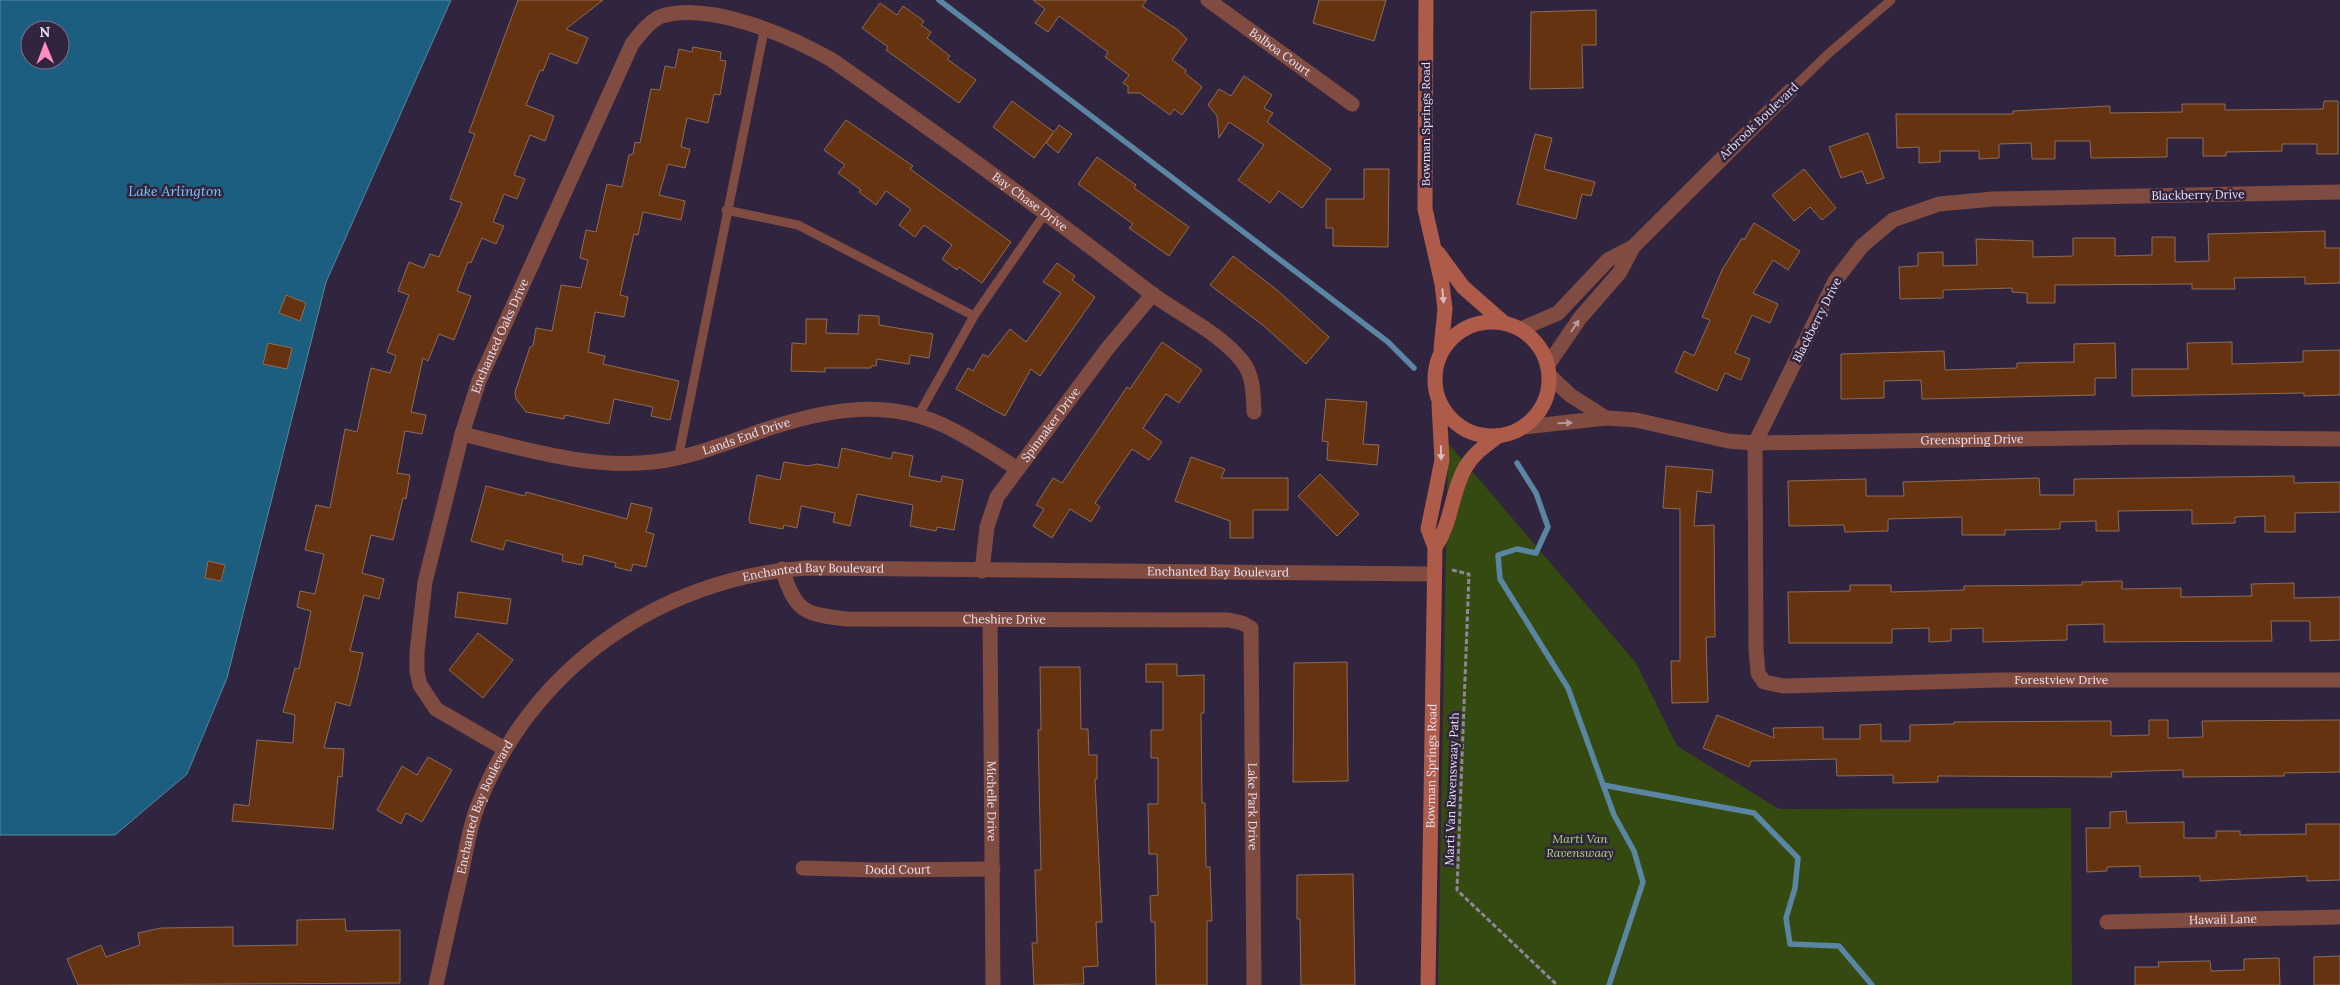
<svg xmlns="http://www.w3.org/2000/svg" width="2340" height="985" font-family="Lora,serif">
  <style>
    .green { fill: #344a11 }
    .water { fill: #1c5e80; stroke: #5a86a3; fill-rule: evenodd }
    .lines { fill: none; stroke-linecap: round; stroke-linejoin: round }
    .stream { stroke: #5a86a3; stroke-width: 5.5 }
    .building { fill: #653310; stroke: #8c6c59 }
    .path { stroke: #90859b; stroke-width: 3; stroke-dasharray: 5 2.5; stroke-linecap: butt }
    .lane { stroke: #804b40; stroke-width: 9 }
    .street { stroke: #804b40; stroke-width: 15 }
    .secondary { stroke: #ae5b49; stroke-width: 15 }
    .oneway { fill: #d9bac1 }
    .oneway2 { fill: #b6979a }
    .labels { text-anchor: middle; stroke-width: 5; stroke-linejoin: round; paint-order: stroke }
    .street-label { font-size: 12px; fill: #ebe3f4; stroke: #31243e }
    .park-label { font-size: 12px; font-style: italic; fill: #add976; stroke: #31243e }
    .water-label { font-size: 14px; font-style: italic; fill: #74c9fb; stroke: #31243e }
  </style>
  <rect width="100%" height="100%" fill="#31243e"/>
  <!-- green -->
  <path class="green" d="M 1448,443 L 1636,663 L 1677,746 L 1779,809 L 2071,808 L 2072,985 L 1438,985 Z"/>
  <!-- water -->
  <path class="water" d="M 0,0 L 451,0 L 326,282 L 227,678 L 187,774 L 115,835 L 0,835 ZM 30,30 L 60,30 L 60,60 L 30,60 Z"/>
  <g class="lines">
    <!-- stream -->
    <path class="stream" d="M 939,0 L 1388,342 L 1414,368
      M 1517,463 L 1536,493 L 1548,527 L 1536,553 L 1517,549 L 1498,555 L 1500,579 L 1568,688 L 1614,815 L 1634,851 L 1643,882 L 1609,985
      M 1603,785 L 1754,813 L 1798,858 L 1795,888 L 1786,918 L 1790,944 L 1839,946 L 1872,985"/>
  </g>
  <!-- building -->
  <path class="building" d="M 518,0 L 603,0 L 566,29 L 588,38 L 577,64 L 550,53 L 543,71 L 540,70 L 526,105 L 554,116 L 545,141 L 530,135 L 514,175 L 525,179 L 517,199 L 504,194 L 493,222 L 504,226 L 496,244 L 482,238 L 471,263 L 468,262 L 457,291 L 471,296 L 454,340 L 439,334 L 428,361 L 423,358 L 411,412 L 426,415 L 422,434 L 405,431 L 397,473 L 410,475 L 406,499 L 403,498 L 393,540 L 371,535 L 362,573 L 384,579 L 379,599 L 364,595 L 350,651 L 363,653 L 358,675 L 350,706 L 336,702 L 324,748 L 344,749 L 342,777 L 338,776 L 333,829 L 232,821 L 234,804 L 249,806 L 257,740 L 293,743 L 295,715 L 283,712 L 295,668 L 299,669 L 311,611 L 297,607 L 300,591 L 315,594 L 324,554 L 305,550 L 316,505 L 330,508 L 345,429 L 357,432 L 371,368 L 390,373 L 396,356 L 387,352 L 409,295 L 398,291 L 409,262 L 424,268 L 430,254 L 439,257 L 462,203 L 450,199 L 475,134 L 469,132 Z
    M 1033,0 L 1147,0 L 1142,6 L 1178,30 L 1187,39 L 1172,60 L 1186,70 L 1185,73 L 1202,87 L 1182,115 L 1174,109 L 1170,115 L 1140,93 L 1128,93 L 1128,86 L 1123,83 L 1129,75 L 1105,57 L 1108,52 L 1059,16 L 1048,32 L 1035,23 L 1045,9 Z
    M 1319,0 L 1386,0 L 1374,41 L 1313,23 Z
    M 880,3 L 897,15 L 903,6 L 924,21 L 921,25 L 931,32 L 927,38 L 950,56 L 947,59 L 976,80 L 959,103 L 886,50 L 888,47 L 862,28 Z
    M 1596,10 L 1596,45 L 1582,45 L 1583,88 L 1530,89 L 1531,12 Z
    M 693,47 L 721,52 L 720,60 L 726,61 L 720,95 L 714,94 L 708,123 L 687,118 L 681,147 L 690,149 L 685,168 L 668,164 L 659,195 L 685,201 L 681,220 L 643,212 L 638,235 L 634,234 L 620,295 L 628,297 L 624,317 L 595,312 L 588,352 L 605,356 L 603,364 L 679,381 L 670,420 L 651,416 L 653,407 L 614,399 L 609,424 L 565,415 L 564,419 L 526,412 L 516,399 L 515,392 L 530,347 L 533,346 L 536,328 L 552,331 L 561,285 L 581,288 L 588,260 L 580,258 L 586,230 L 596,232 L 607,184 L 622,187 L 629,155 L 633,154 L 635,142 L 640,143 L 651,89 L 660,90 L 665,66 L 675,68 L 679,49 L 692,52 Z
    M 1244,76 L 1272,95 L 1264,108 L 1273,113 L 1267,122 L 1331,169 L 1302,208 L 1279,191 L 1270,203 L 1238,180 L 1264,145 L 1229,122 L 1219,138 L 1217,116 L 1208,105 L 1219,89 L 1231,96 Z
    M 1012,101 L 1054,132 L 1059,125 L 1072,134 L 1058,153 L 1046,143 L 1053,133 L 1034,158 L 993,127 Z
    M 2324,101 L 2338,101 L 2338,154 L 2317,154 L 2317,144 L 2282,144 L 2282,151 L 2226,152 L 2226,156 L 2203,156 L 2203,138 L 2167,138 L 2167,157 L 2091,158 L 2090,141 L 2055,141 L 2055,159 L 2032,159 L 2031,143 L 1999,144 L 1999,158 L 1979,159 L 1979,151 L 1940,151 L 1940,162 L 1919,163 L 1919,147 L 1897,148 L 1896,114 L 2013,114 L 2013,111 L 2110,106 L 2110,113 L 2182,112 L 2182,104 L 2225,104 L 2225,110 L 2323,109 Z
    M 846,120 L 913,166 L 910,169 L 1011,242 L 982,283 L 959,267 L 957,270 L 942,259 L 952,245 L 924,225 L 915,237 L 899,225 L 911,209 L 886,191 L 876,205 L 859,192 L 861,190 L 838,173 L 845,165 L 824,150 Z
    M 1868,133 L 1884,178 L 1867,184 L 1862,171 L 1841,178 L 1829,147 Z
    M 1535,134 L 1552,138 L 1544,169 L 1595,182 L 1591,196 L 1582,194 L 1576,219 L 1517,204 Z
    M 1097,157 L 1136,185 L 1134,188 L 1189,227 L 1169,256 L 1129,228 L 1133,224 L 1078,184 Z
    M 1364,169 L 1389,169 L 1388,247 L 1333,246 L 1333,228 L 1326,228 L 1326,199 L 1364,199 Z
    M 1804,169 L 1836,208 L 1822,220 L 1810,207 L 1794,221 L 1772,195 Z
    M 1754,223 L 1800,251 L 1788,270 L 1773,260 L 1753,293 L 1778,304 L 1770,323 L 1752,315 L 1735,353 L 1750,359 L 1741,380 L 1725,373 L 1717,391 L 1675,372 L 1684,351 L 1694,356 L 1710,320 L 1702,317 L 1722,270 L 1742,238 L 1744,240 Z
    M 2325,231 L 2325,248 L 2340,248 L 2340,283 L 2305,284 L 2305,277 L 2234,278 L 2235,289 L 2192,289 L 2192,284 L 2055,285 L 2055,303 L 2027,303 L 2027,293 L 2012,292 L 2012,288 L 1943,290 L 1943,298 L 1900,299 L 1899,267 L 1918,266 L 1918,253 L 1943,252 L 1943,266 L 1977,265 L 1976,239 L 2033,241 L 2033,257 L 2073,256 L 2073,238 L 2115,238 L 2115,256 L 2152,255 L 2152,237 L 2175,237 L 2175,262 L 2209,261 L 2208,234 Z
    M 1233,256 L 1277,290 L 1329,337 L 1306,364 L 1264,326 L 1210,285 Z
    M 1057,263 L 1075,276 L 1072,280 L 1095,297 L 1040,376 L 1031,369 L 1005,416 L 956,389 L 968,368 L 973,371 L 983,354 L 988,357 L 1010,329 L 1026,342 L 1061,293 L 1043,282 Z
    M 286,295 L 306,303 L 300,321 L 279,313 Z
    M 859,315 L 879,316 L 879,325 L 933,334 L 929,358 L 910,355 L 909,364 L 877,359 L 876,366 L 871,366 L 871,368 L 825,368 L 825,372 L 791,371 L 792,343 L 806,344 L 806,319 L 827,319 L 826,333 L 858,334 Z
    M 1162,342 L 1202,370 L 1179,403 L 1166,394 L 1143,428 L 1162,442 L 1149,460 L 1132,449 L 1095,503 L 1100,507 L 1091,522 L 1070,509 L 1052,538 L 1033,526 L 1044,509 L 1036,505 L 1053,478 L 1062,483 L 1127,387 L 1130,389 Z
    M 2232,342 L 2232,364 L 2303,362 L 2303,351 L 2340,350 L 2340,395 L 2304,396 L 2304,393 L 2132,396 L 2132,369 L 2188,369 L 2187,343 Z
    M 268,343 L 292,348 L 287,369 L 263,364 Z
    M 2115,343 L 2116,378 L 2095,378 L 2095,395 L 1922,399 L 1921,380 L 1884,381 L 1884,398 L 1841,399 L 1841,354 L 1944,351 L 1945,370 L 2017,368 L 2017,363 L 2074,362 L 2074,344 Z
    M 1326,399 L 1367,402 L 1363,444 L 1379,445 L 1377,465 L 1327,460 L 1328,442 L 1322,441 Z
    M 842,448 L 891,459 L 893,452 L 913,456 L 909,476 L 941,482 L 942,476 L 963,480 L 954,530 L 937,527 L 936,531 L 910,526 L 913,505 L 857,494 L 850,526 L 833,522 L 835,513 L 801,506 L 797,528 L 784,525 L 783,529 L 750,523 L 749,519 L 757,475 L 780,480 L 784,462 L 808,466 L 817,464 L 838,468 Z
    M 1191,457 L 1225,469 L 1221,478 L 1288,478 L 1288,510 L 1253,510 L 1253,538 L 1230,538 L 1230,521 L 1175,501 Z
    M 1666,466 L 1713,470 L 1711,493 L 1697,491 L 1694,526 L 1714,525 L 1715,637 L 1706,637 L 1708,702 L 1672,703 L 1671,661 L 1680,661 L 1680,509 L 1663,508 Z
    M 1320,474 L 1359,514 L 1337,536 L 1298,496 Z
    M 2294,476 L 2294,483 L 2340,482 L 2340,512 L 2295,513 L 2295,532 L 2265,532 L 2265,516 L 2235,517 L 2235,523 L 2192,524 L 2192,510 L 2118,511 L 2119,531 L 2096,531 L 2096,521 L 2060,522 L 2060,529 L 2005,530 L 2005,535 L 1962,535 L 1962,517 L 1888,519 L 1888,531 L 1845,532 L 1844,525 L 1789,526 L 1788,481 L 1866,479 L 1866,496 L 1904,496 L 1903,482 L 2039,478 L 2040,495 L 2074,495 L 2074,479 Z
    M 486,486 L 525,496 L 526,492 L 627,519 L 631,503 L 652,508 L 646,532 L 654,534 L 646,567 L 633,564 L 631,571 L 615,567 L 616,563 L 584,555 L 582,565 L 562,561 L 563,555 L 506,540 L 503,550 L 471,541 Z
    M 208,561 L 225,565 L 221,581 L 205,578 Z
    M 2122,581 L 2122,589 L 2181,588 L 2181,597 L 2252,596 L 2251,584 L 2294,583 L 2294,598 L 2340,597 L 2340,640 L 2310,641 L 2310,621 L 2271,621 L 2272,641 L 2104,642 L 2104,624 L 2067,625 L 2067,640 L 1983,642 L 1983,628 L 1951,629 L 1951,641 L 1929,642 L 1929,628 L 1892,629 L 1892,643 L 1789,643 L 1788,592 L 1850,591 L 1850,585 L 1891,585 L 1891,592 L 1964,590 L 1964,586 L 2082,585 L 2082,582 Z
    M 458,592 L 511,599 L 507,624 L 455,617 Z
    M 478,633 L 513,660 L 483,698 L 449,670 Z
    M 1347,662 L 1348,781 L 1293,782 L 1294,663 Z
    M 1146,664 L 1177,664 L 1177,676 L 1204,675 L 1204,713 L 1201,713 L 1202,803 L 1205,803 L 1206,867 L 1210,867 L 1212,921 L 1207,921 L 1207,985 L 1156,985 L 1155,922 L 1151,922 L 1150,896 L 1158,895 L 1157,854 L 1149,854 L 1148,804 L 1158,804 L 1158,758 L 1151,758 L 1151,730 L 1163,730 L 1163,682 L 1146,682 Z
    M 1040,667 L 1080,667 L 1081,729 L 1088,729 L 1089,755 L 1097,755 L 1097,779 L 1095,779 L 1102,922 L 1096,922 L 1098,966 L 1083,967 L 1084,984 L 1034,985 L 1032,943 L 1037,943 L 1035,870 L 1041,870 L 1038,730 L 1041,730 Z
    M 1717,715 L 1774,738 L 1773,728 L 1823,727 L 1823,739 L 1860,739 L 1860,725 L 1881,724 L 1881,741 L 1910,741 L 1910,725 L 1954,724 L 1954,722 L 2111,721 L 2111,736 L 2149,735 L 2149,720 L 2168,720 L 2168,738 L 2203,737 L 2202,721 L 2340,720 L 2340,772 L 2284,773 L 2284,776 L 2183,777 L 2183,770 L 2111,772 L 2112,777 L 1938,776 L 1938,782 L 1893,783 L 1893,775 L 1837,776 L 1836,759 L 1751,761 L 1749,767 L 1703,748 Z
    M 428,757 L 452,770 L 422,822 L 406,813 L 401,824 L 377,810 L 402,766 L 417,775 Z
    M 2126,811 L 2127,823 L 2184,822 L 2184,838 L 2216,838 L 2216,831 L 2240,831 L 2240,835 L 2306,834 L 2306,824 L 2340,824 L 2340,880 L 2307,881 L 2307,876 L 2200,881 L 2200,876 L 2140,877 L 2140,866 L 2107,867 L 2107,871 L 2087,872 L 2086,828 L 2110,828 L 2110,812 Z
    M 1353,874 L 1355,985 L 1301,985 L 1300,919 L 1297,919 L 1297,875 Z
    M 345,919 L 346,931 L 400,930 L 400,983 L 78,985 L 67,959 L 101,945 L 106,957 L 140,945 L 138,933 L 161,928 L 233,927 L 233,946 L 297,945 L 297,920 Z
    M 2340,956 L 2340,985 L 2314,985 L 2314,957 Z
    M 2279,958 L 2280,985 L 2135,985 L 2135,967 L 2159,967 L 2158,962 L 2210,961 L 2211,971 L 2244,970 L 2244,959 Z"/>
  <g class="lines">
    <!-- path -->
    <path class="path" d="M 1452,570 L 1469,574 L 1457,890 L 1557,985"/>
    <!-- lane -->
    <path class="lane" d="M 1790,91 L 1828,54 L 1891,0
      M 726,210 L 798,225 L 974,316
      M 918,416 L 974,316 L 1046,212
      M 678,459 L 765,26"/>
    <!-- street -->
    <g class="street">
      <path id="s1" d="M 1208,0 L 1352,104"/>
      <path id="s2" d="M 2340,192 L 1993,199 L 1939,204 L 1893,220 L 1862,246 L 1835,281 L 1755,443 L 1756,649 L 1758,673 L 1764,682 L 1783,686 L 2000,680 L 2340,680"/>
      <path d="M 1521,329 L 1558,313 L 1608,260 L 1633,247"/>
      <path d="M 1547,366 L 1580,318 L 1620,272 L 1633,247 L 1790,91"/>
      <path d="M 1550,376 L 1570,395 L 1606,418"/>
      <path id="s3" d="M 1524,427 L 1606,418 L 1636,420 L 1728,441 L 1755,443 L 2153,437 L 2340,439"/>
      <path id="s4" d="M 462,434 C 526,449 587,469 653,462 C 689,458 724,444 758,432 C 819,411 881,397 943,425 C 969,437 994,454 1018,469"/>
      <path id="s5" d="M 782,569 C 796,612 803,614 847,619 L 1229,620 L 1242,623 L 1251,628 L 1254,985"/>
      <path id="s6" d="M 982,571 L 987,527 L 997,497 L 1107,349 L 1153,294"/>
      <path id="s7" d="M 990,619 L 993,985"/>
      <path id="s8" d="M 505,749 L 436,709 L 420,685 L 417,671 L 417,652 L 425,582 L 462,434 L 479,381 L 632,44 C 640,34 648,23 659,17 C 707,0 790,36 832,60 C 939,135 1045,211 1148,291 C 1178,314 1218,331 1242,361 C 1254,376 1253,394 1254,412"/>
      <path id="s9" d="M 803,868 L 876,870 L 993,869"/>
      <path id="s10" d="M 2107,922 L 2340,917"/>
      <path id="s11" d="M 436,985 C 444,948 452,911 461,874 C 466,852 469,829 477,808 C 529,669 660,578 806,568 L 1433,574"/>
    </g>
    <!-- secondary -->
    <g class="secondary">
      <path d="M 1426,0 L 1425,209 L 1442,284 L 1445,309 L 1441,349"/>
      <path d="M 1438,253 L 1463,287 L 1504,323"/>
      <circle cx="1492" cy="379" r="57"/>
      <path d="M 1435,547 C 1452,523 1451,493 1465,468 C 1473,454 1486,445 1498,436"/>
      <path id="s12" d="M 1428,985 L 1435,547 L 1428,529 L 1442,460 L 1439,404"/>
    </g>
  </g>
  <!-- one-way arrows -->
  <defs><path id="oneway-solid" d="M-6-.8H1V-3.2L6.5 0L1 3.2V.8H-6Z" transform="scale(1.25)"/></defs>
  <g class="oneway">
    <use href="#oneway-solid" transform="translate(1443 296) rotate(85)"/>
    <use href="#oneway-solid" transform="translate(1441 453) rotate(89)"/>
  </g>
  <g class="oneway2">
    <use href="#oneway-solid" transform="translate(1575 326) rotate(-56)"/>
    <use href="#oneway-solid" transform="translate(1565 423) rotate(-2)"/>
  </g>
  <g class="labels">
    <!-- street labels -->
    <g class="street-label">
      <text dy="4" stroke="none"><textPath href="#s1" startOffset="89">Balboa Court</textPath></text>
      <text transform="translate(1759 121) rotate(-44)" y="4">Arbrook Boulevard</text>
      <text transform="translate(1426 124) rotate(-90)" y="4">Bowman Springs Road</text>
      <text transform="translate(2198 195) rotate(-1)" y="4">Blackberry Drive</text>
      <text dy="4" stroke="none"><textPath href="#s8" startOffset="1255">Bay Chase Drive</textPath></text>
      <text transform="translate(1817 320) rotate(-63)" y="4">Blackberry Drive</text>
      <text dy="4" stroke="none"><textPath href="#s8" startOffset="470">Enchanted Oaks Drive</textPath></text>
      <text dy="4" stroke="none"><textPath href="#s6" startOffset="166">Spinnaker Drive</textPath></text>
      <text dy="4" stroke="none"><textPath href="#s4" startOffset="291">Lands End Drive</textPath></text>
      <text dy="4" stroke="none"><textPath href="#s3" startOffset="451">Greenspring Drive</textPath></text>
      <text dy="4" stroke="none"><textPath href="#s11" startOffset="1024">Enchanted Bay Boulevard</textPath></text>
      <text dy="4" stroke="none"><textPath href="#s11" startOffset="619">Enchanted Bay Boulevard</textPath></text>
      <text dy="4" stroke="none"><textPath href="#s5" startOffset="248">Cheshire Drive</textPath></text>
      <text dy="4" stroke="none"><textPath href="#s2" startOffset="1254">Forestview Drive</textPath></text>
      <text dy="4" stroke="none"><textPath href="#s12" startOffset="219">Bowman Springs Road</textPath></text>
      <text transform="translate(1452 789) rotate(-88)" y="4">Marti Van Ravenswaay Path</text>
      <text dy="4" stroke="none"><textPath href="#s7" startOffset="182">Michelle Drive</textPath></text>
      <text dy="4" stroke="none"><textPath href="#s5" startOffset="675">Lake Park Drive</textPath></text>
      <text dy="4" stroke="none"><textPath href="#s11" startOffset="185">Enchanted Bay Boulevard</textPath></text>
      <text dy="4" stroke="none"><textPath href="#s9" startOffset="95">Dodd Court</textPath></text>
      <text dy="4" stroke="none"><textPath href="#s10" startOffset="116">Hawaii Lane</textPath></text>
    </g>
    <!-- park labels -->
    <g class="park-label">
      <text x="1580" y="843">Marti Van<tspan x="1580" dy="14">Ravenswaay</tspan></text>
    </g>
    <!-- water labels -->
    <g class="water-label">
      <text x="175" y="196">Lake Arlington</text>
    </g>
  </g>
  <!-- north arrow -->
  <g transform="translate(45 45) rotate(359)"><circle r="24" fill="#31243e" stroke="#7b7087"/>
  <path d="M0-4L9 19L0 12L-9 19Z" fill="#fe8ebd"/>
  <text y="-8" font-size="14" font-weight="bold" text-anchor="middle" fill="#ebe3f4">N</text>
  </g>
</svg>
